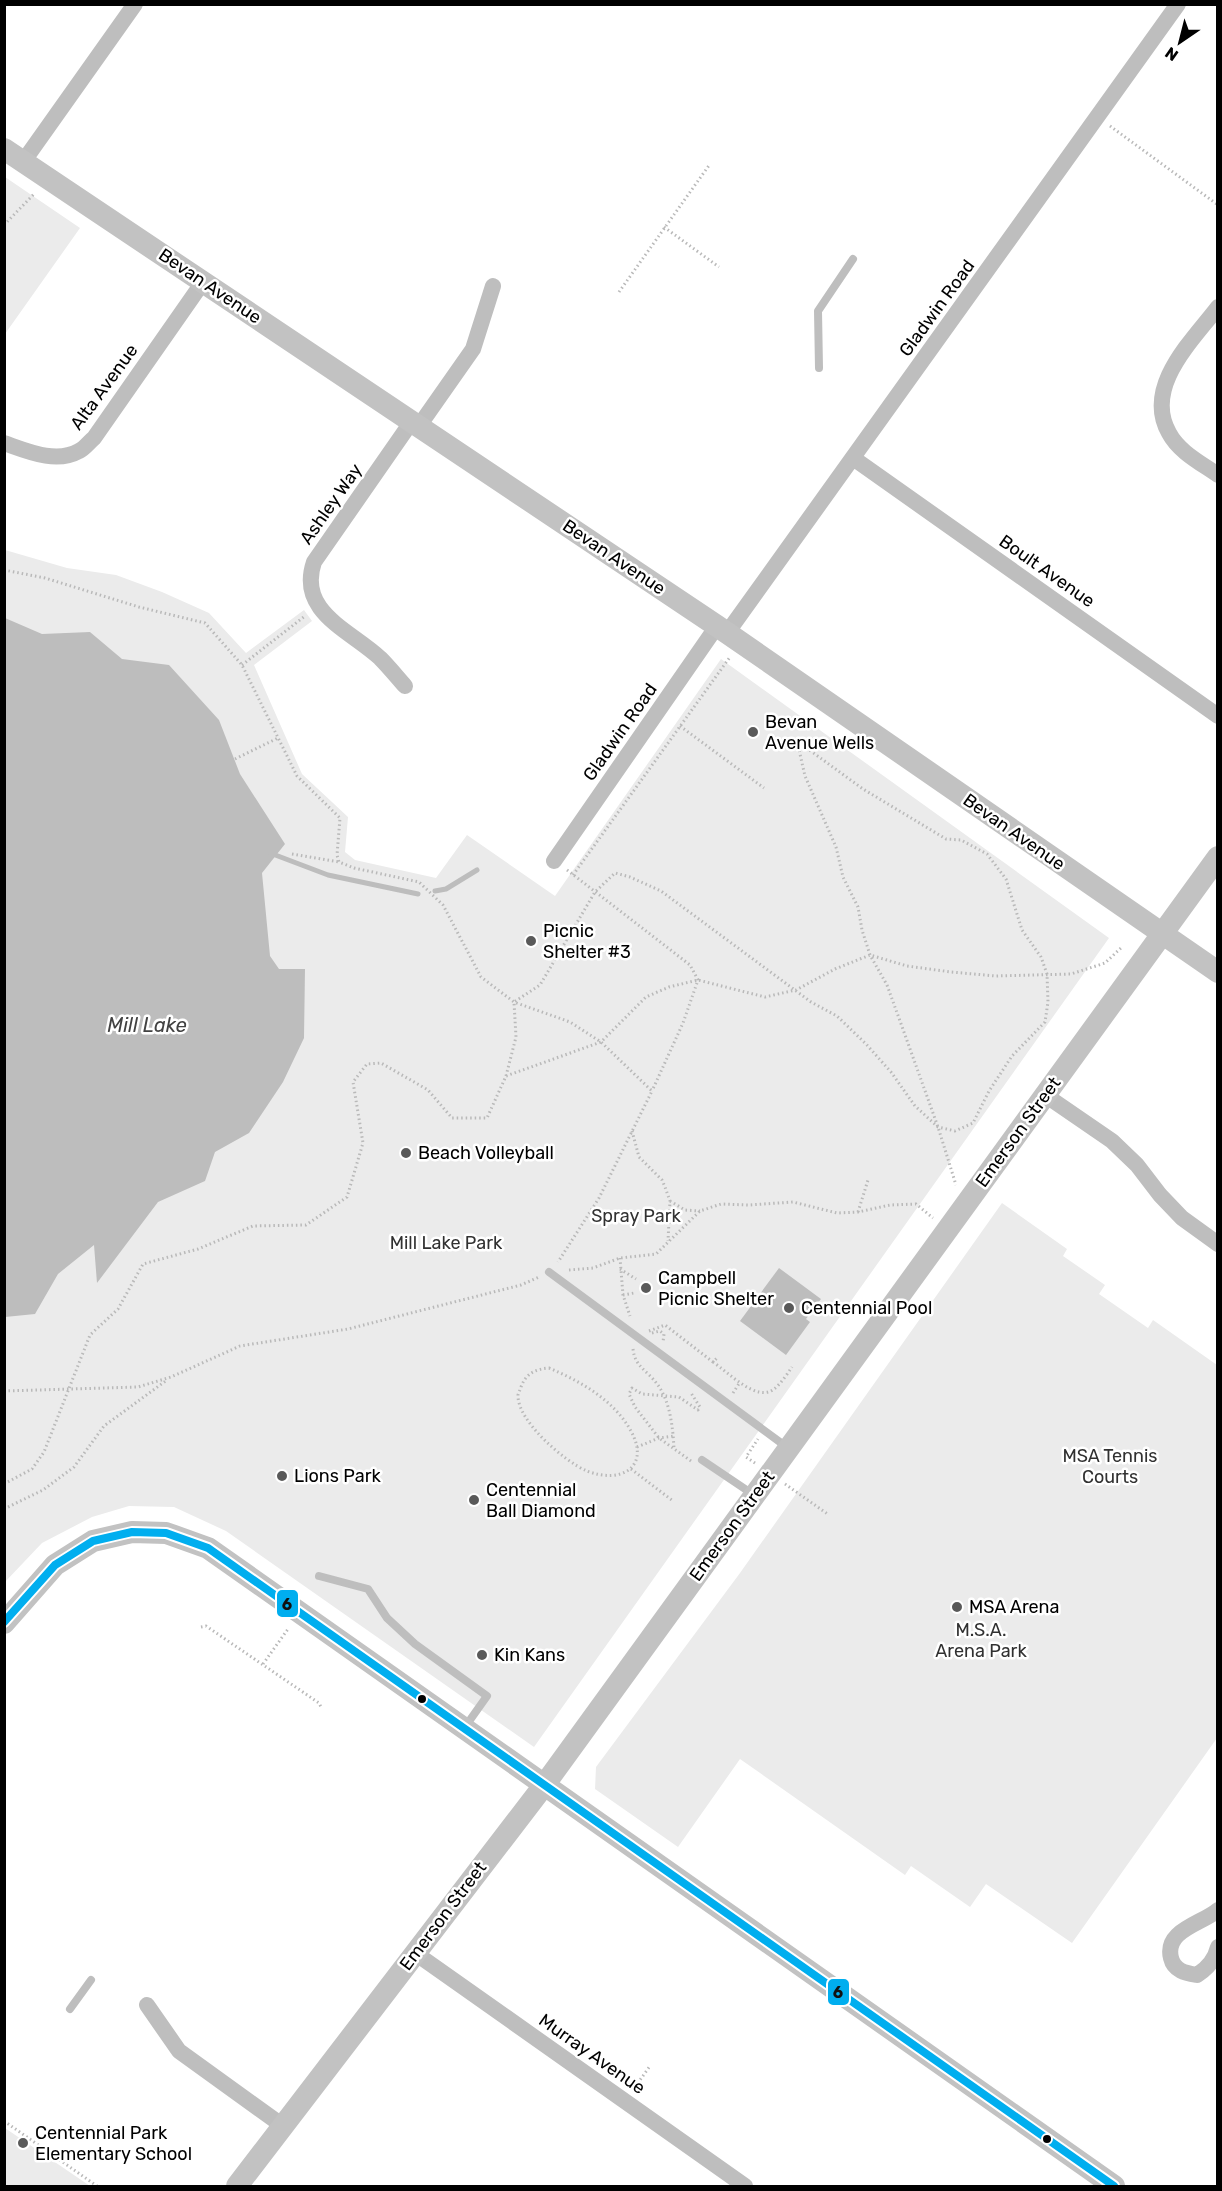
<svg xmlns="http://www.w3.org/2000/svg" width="1222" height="2191" font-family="Rubik,sans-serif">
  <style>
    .green { fill: #ebebeb }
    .water { fill: #bdbdbd }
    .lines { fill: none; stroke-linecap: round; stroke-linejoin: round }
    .stream { stroke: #bdbdbd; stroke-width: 5 }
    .path { stroke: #b9b9b9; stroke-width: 3; stroke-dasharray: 1.5 3; stroke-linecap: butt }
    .lane { stroke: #bebebe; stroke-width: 8 }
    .street { stroke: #bebebe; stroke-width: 16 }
    .secondary { stroke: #c2c2c2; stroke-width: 22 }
    .bus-1-casing { stroke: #fff; stroke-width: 12 }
    .bus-1 { stroke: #00aeef; stroke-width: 8 }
    .poi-dot { fill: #595959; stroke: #fff; stroke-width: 2 }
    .bus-dot { fill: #000; stroke: #fff; stroke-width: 2 }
    .labels { text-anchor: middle; stroke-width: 5; stroke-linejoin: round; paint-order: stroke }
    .street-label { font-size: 18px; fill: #000; stroke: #fff }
    .poi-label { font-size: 18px; fill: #000; stroke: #fff; text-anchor: start }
    .park-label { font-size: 18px; fill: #313131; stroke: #fff }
    .water-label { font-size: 20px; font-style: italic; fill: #424242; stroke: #fff }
    .line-badge { stroke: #fff; stroke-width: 2 }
    .pale-badge-label { font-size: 16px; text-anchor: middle; font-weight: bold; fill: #111 }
  </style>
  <rect width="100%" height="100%" fill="#fff"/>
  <!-- green -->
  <path class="green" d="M 5,177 L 80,228 L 5,334 Z
    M 5,550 L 67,568 L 116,575 L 162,592 L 209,613 L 246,653 L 304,610 L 312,621 L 254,665 L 302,774 L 348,817 L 345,852 L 355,860 L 436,878 L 467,835 L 555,896 L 721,659 L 1109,938 L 534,1747 L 226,1531 L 174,1507 L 129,1506 L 92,1517 L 42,1543 L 5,1582 Z
    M 1002,1203 L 1067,1249 L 1063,1256 L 1105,1285 L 1099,1294 L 1148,1328 L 1153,1320 L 1217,1365 L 1217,1738 L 1072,1943 L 986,1884 L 970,1907 L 911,1866 L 905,1875 L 740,1759 L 678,1847 L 595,1789 L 596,1767 L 740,1573 Z
    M 5,2128 L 90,2186 L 5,2186 Z"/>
  <!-- water -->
  <path class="water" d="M 5,618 L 42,634 L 90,632 L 122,659 L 169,665 L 219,720 L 240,774 L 285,844 L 262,873 L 270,956 L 279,969 L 305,969 L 304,1038 L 283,1082 L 249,1133 L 215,1152 L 205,1181 L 158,1202 L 97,1283 L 94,1245 L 58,1274 L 35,1314 L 5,1317 Z
    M 779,1268 L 821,1299 L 806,1319 L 810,1322 L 786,1355 L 740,1321 Z"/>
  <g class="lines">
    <!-- stream -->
    <path class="stream" d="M 270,853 L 328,875 L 418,894
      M 435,891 L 446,889 L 477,870"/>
    <!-- path -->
    <path class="path" d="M 1110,126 L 1218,205
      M 4,225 L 34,194
      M 664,227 L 719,267
      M 619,292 L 710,164
      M 4,570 L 45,578 L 139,607 L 205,623 L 242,665 L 297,776 L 340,818 L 337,855 L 339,862 L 354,868 L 419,882 L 443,905 L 481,977 L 514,1002 L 570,1022 L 601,1042 L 652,1091 L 599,1198 L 558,1262
      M 242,665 L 305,616
      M 680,726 L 764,788
      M 235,759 L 278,738
      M 292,854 L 339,862
      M 567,870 L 690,965 L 698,980 L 683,1023 L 652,1091
      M 573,875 L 730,657
      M 506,1076 L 516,1037 L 514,1002 L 540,985 L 595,892 L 615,873 L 630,877 L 661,891 L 811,1002 L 837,1016 L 866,1044 L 891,1072 L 915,1106 L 938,1127 L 955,1131 L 973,1123 L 989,1091 L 1012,1056 L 1045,1022 L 1048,1002 L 1047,974 L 1041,957 L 1022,930 L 1006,879 L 987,854 L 961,840 L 946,839 L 863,789 L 797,741 L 805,776 L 836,847 L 843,877 L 858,907 L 862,930 L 870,955 L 887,985 L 900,1021 L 938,1127 L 956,1185
      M 632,1131 L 639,1157 L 662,1180 L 665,1187 L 670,1201 L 668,1241
      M 670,1201 L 685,1210 L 700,1211
      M 858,1212 L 868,1180
      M 620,1258 L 623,1295 L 630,1316
      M 620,1269 L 636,1279
      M 569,1270 L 593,1268 L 620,1258 L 656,1254 L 700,1211 L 721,1204 L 749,1205 L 793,1202 L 837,1213 L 858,1212 L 890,1205 L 916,1204 L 933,1218
      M 623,1295 L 634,1293
      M 649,1331 L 665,1325 L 713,1362 L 717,1358
      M 652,1333 L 660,1331 L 664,1334 L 663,1342
      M 633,1349 C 635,1367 647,1370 657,1384 C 670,1400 673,1428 674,1449
      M 713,1362 C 728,1372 757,1403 774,1389 C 781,1384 787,1374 792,1367
      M 549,1368 C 580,1381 614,1400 631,1431 C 651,1468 620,1484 587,1471 C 565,1462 517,1421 518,1395 C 519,1392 520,1390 521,1387 C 526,1373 536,1369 549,1368 Z
      M 4,1391 L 138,1387 L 171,1377 L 240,1346 L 348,1329 L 521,1285 L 539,1277
      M 733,1393 L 740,1382
      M 637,1447 L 659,1438 L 674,1436
      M 691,1461 L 659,1438 L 635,1407 L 629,1394 L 632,1388 L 642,1394 L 679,1397 L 698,1410 L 700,1407 L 691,1393
      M 755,1463 L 746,1457 L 758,1439
      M 631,1469 L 673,1501
      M 4,1484 L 32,1469 L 44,1452 L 90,1335 L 118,1309 L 143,1264 L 198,1249 L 253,1226 L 306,1225 L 347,1197 L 363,1143 L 353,1082 L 367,1064 L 381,1063 L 428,1090 L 452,1118 L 487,1118 L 506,1076 L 601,1042 L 646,997 L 669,987 L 698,980 L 765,997 L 796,990 L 835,969 L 870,955 L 907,966 L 951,972 L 996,976 L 1071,974 L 1105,963 L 1123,946
      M 785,1484 L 829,1515
      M 4,1509 L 43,1490 L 74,1467 L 104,1426 L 167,1380
      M 201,1627 L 206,1626 L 319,1703 L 322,1709
      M 263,1664 L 288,1629
      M 635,2087 L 650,2066
      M 4,2121 L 97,2186"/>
    <!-- lane -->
    <path class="lane" d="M 819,368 L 818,311 L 853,259
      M 549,1272 L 788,1448
      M 702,1460 L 754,1495
      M 319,1576 L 368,1589 L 387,1618 L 415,1644 L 487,1696 L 465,1727
      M 70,2009 L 91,1980"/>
    <!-- street -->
    <path class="street" d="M 23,162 L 135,4
      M 1218,307 C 1192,341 1143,387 1169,433 C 1179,452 1201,463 1218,475
      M 419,426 L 473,349 L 493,286
      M 4,443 C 27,451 56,464 79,451 C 85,448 89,442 94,438 L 203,282
      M 853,458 L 1218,716
      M 727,633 L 1178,4
      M 405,686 C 397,677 389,667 380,658 C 350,630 297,612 314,562 L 412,421
      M 554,861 L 717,626
      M 1045,1095 L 1112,1141 L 1137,1165 L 1160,1195 L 1182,1218 L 1218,1244
      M 1218,1910 C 1202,1924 1164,1930 1171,1958 C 1174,1971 1186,1973 1197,1975 C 1208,1968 1215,1960 1218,1947
      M 415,1953 L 745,2186
      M 147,2005 L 179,2051 L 283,2126"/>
    <!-- secondary -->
    <path class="secondary" d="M 4,149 L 717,626 L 1218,972
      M 4,1623 L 55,1565 L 93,1541 L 132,1532 L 166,1533 L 208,1548 L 1114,2186
      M 237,2186 L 545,1784 L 1218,857"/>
    <!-- bus-1 casing -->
    <g class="bus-1-casing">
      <path id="bus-1" d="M 4,1622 L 55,1565 L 93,1541 L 132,1532 L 166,1533 L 208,1548 L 1114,2186"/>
    </g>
    <!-- bus-1 -->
    <use href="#bus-1" class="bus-1"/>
  </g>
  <!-- markers -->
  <g class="poi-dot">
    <circle cx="753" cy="732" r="6"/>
    <circle cx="531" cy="941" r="6"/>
    <circle cx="406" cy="1153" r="6"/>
    <circle cx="646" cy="1288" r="6"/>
    <circle cx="789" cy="1308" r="6"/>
    <circle cx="282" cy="1476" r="6"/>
    <circle cx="474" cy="1500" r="6"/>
    <circle cx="957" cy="1607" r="6"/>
    <circle cx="482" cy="1655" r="6"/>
    <circle cx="23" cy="2143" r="6"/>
  </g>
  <g class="bus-dot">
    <circle cx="422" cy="1699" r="5"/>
    <circle cx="1047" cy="2139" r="5"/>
  </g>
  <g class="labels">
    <!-- street labels -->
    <g class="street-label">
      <text transform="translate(210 286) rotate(34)" y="6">Bevan Avenue</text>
      <text transform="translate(937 308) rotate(-54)" y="6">Gladwin Road</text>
      <text transform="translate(104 387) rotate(-54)" y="6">Alta Avenue</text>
      <text transform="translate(331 504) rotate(-55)" y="6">Ashley Way</text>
      <text transform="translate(614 557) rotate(34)" y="6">Bevan Avenue</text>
      <text transform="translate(1047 571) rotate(35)" y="6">Boult Avenue</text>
      <text transform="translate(620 732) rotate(-55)" y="6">Gladwin Road</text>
      <text transform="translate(1014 832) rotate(35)" y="6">Bevan Avenue</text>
      <text transform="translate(1018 1132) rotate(-54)" y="6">Emerson Street</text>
      <text transform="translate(732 1526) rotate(-54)" y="6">Emerson Street</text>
      <text transform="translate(443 1916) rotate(-53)" y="6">Emerson Street</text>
      <text transform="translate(592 2054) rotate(35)" y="6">Murray Avenue</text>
    </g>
    <!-- poi labels -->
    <g class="poi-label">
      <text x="765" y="728">Bevan<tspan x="765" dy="21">Avenue Wells</tspan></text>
      <text x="543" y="937">Picnic<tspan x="543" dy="21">Shelter #3</tspan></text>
      <text x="418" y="1159">Beach Volleyball</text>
      <text x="658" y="1284">Campbell<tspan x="658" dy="21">Picnic Shelter</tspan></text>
      <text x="801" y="1314">Centennial Pool</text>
      <text x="294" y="1482">Lions Park</text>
      <text x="486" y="1496">Centennial<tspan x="486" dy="21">Ball Diamond</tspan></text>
      <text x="969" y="1613">MSA Arena</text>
      <text x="494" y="1661">Kin Kans</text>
      <text x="35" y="2139">Centennial Park<tspan x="35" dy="21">Elementary School</tspan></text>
    </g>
    <!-- park labels -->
    <g class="park-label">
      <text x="636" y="1222">Spray Park</text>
      <text x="446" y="1249">Mill Lake Park</text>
      <text x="1110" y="1462">MSA Tennis<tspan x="1110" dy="21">Courts</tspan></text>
      <text x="981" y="1636">M.S.A.<tspan x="981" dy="21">Arena Park</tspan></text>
    </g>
    <!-- water labels -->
    <g class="water-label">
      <text x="147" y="1032">Mill Lake</text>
    </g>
  </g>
  <g class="line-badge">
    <rect x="276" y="1589" width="23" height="29" rx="6" fill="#00aeef"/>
    <rect x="827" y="1978" width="23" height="28" rx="6" fill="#00aeef"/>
  </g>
  <g class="pale-badge-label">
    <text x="287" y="1610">6</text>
    <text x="838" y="1998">6</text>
  </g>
  <!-- border -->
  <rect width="1222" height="2191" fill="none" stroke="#000000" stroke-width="12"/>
  <!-- north arrow -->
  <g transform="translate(1180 42) rotate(215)" stroke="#ffffff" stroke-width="4.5" paint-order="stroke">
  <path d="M0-4.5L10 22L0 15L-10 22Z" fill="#000000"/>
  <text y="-9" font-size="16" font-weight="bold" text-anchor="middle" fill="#000000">N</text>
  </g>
</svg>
